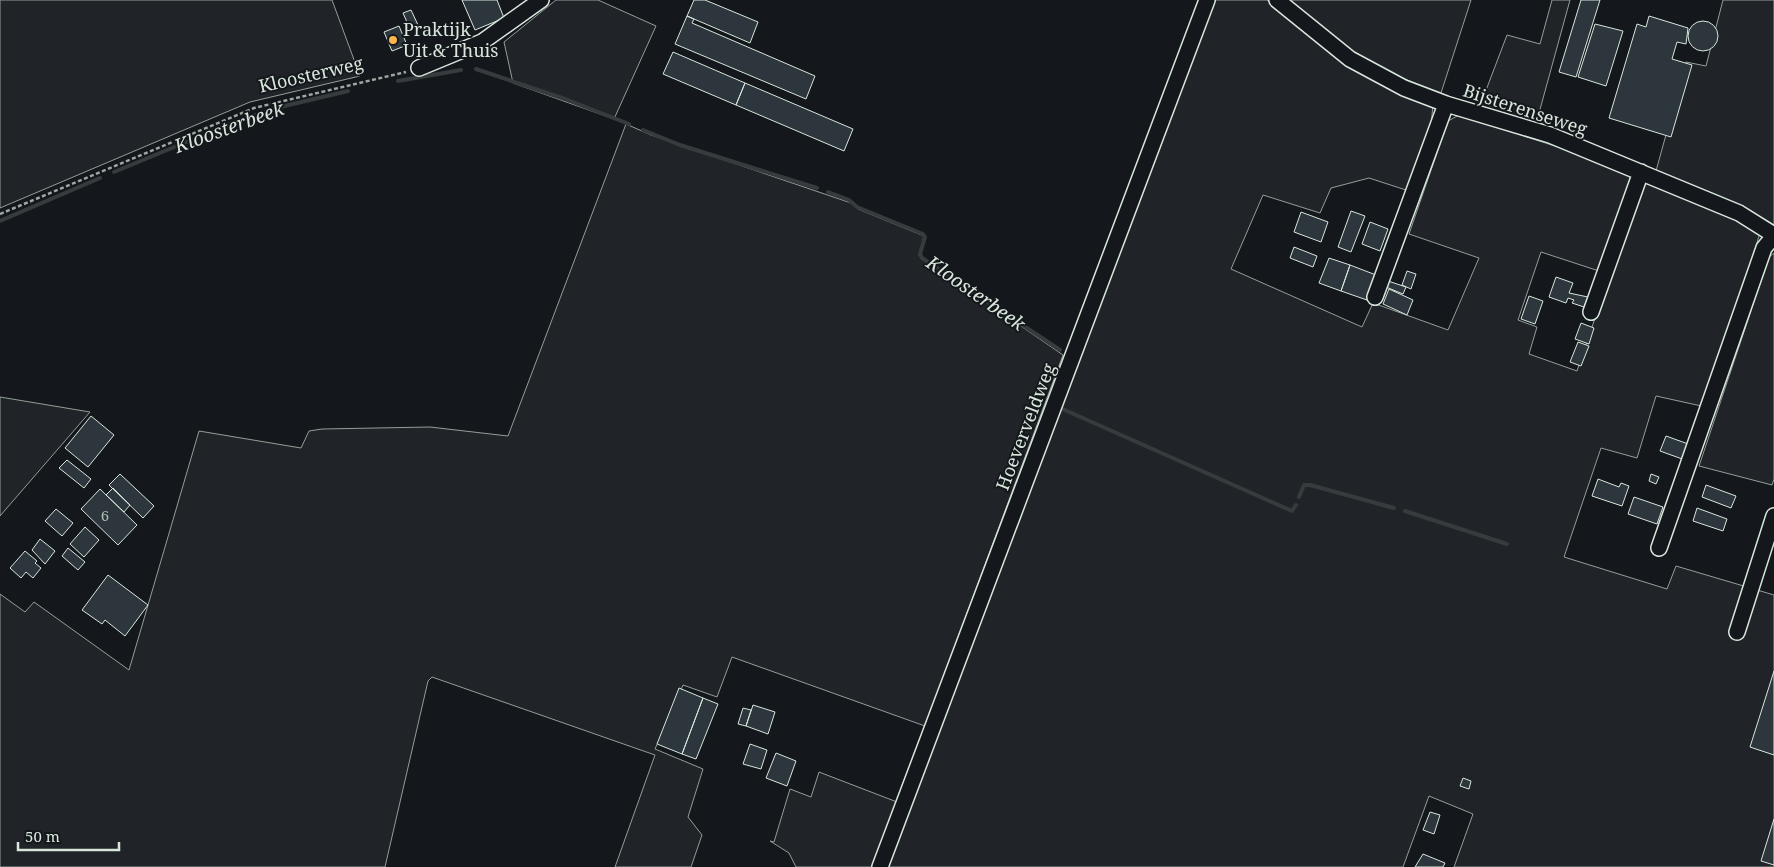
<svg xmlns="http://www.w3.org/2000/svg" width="1774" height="867" font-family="'Noto Serif',serif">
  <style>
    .green { fill: #202428; stroke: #939e99 }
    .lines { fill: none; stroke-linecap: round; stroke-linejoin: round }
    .stream { stroke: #363b3e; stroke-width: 4 }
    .building { fill: #2c363c; stroke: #d8e6dc }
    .minor-casing { stroke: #d8e6dc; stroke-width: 18 }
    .path { stroke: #9da8a2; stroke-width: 2.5; stroke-dasharray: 4 2.5; stroke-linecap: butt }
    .minor { stroke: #14181c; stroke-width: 15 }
    .poi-dot { fill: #ffb74d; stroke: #14181c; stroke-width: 2 }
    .labels { text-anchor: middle; stroke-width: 4; stroke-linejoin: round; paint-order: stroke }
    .number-label { font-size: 15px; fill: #adbab4 }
    .poi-label { font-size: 18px; fill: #d8e6dc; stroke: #14181c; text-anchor: start }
    .street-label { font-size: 18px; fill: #d8e6dc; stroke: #14181c }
    .water-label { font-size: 19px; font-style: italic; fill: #d8e6dc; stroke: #14181c }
  </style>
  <rect width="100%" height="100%" fill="#14181c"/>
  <!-- green -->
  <path class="green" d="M 0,0 L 332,0 L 360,76 L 250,102 L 0,208 Z
    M 556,0 L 598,0 L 656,26 L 614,119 L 513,83 L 504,42 Z
    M 1210,0 L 1267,0 L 1335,57 L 1366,75 L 1433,105 L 1431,125 L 1409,191 L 1369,178 L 1331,188 L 1320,213 L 1263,195 L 1231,269 L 1362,327 L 1373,303 L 1448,330 L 1479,258 L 1409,234 L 1448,121 L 1459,115 L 1561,148 L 1634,177 L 1602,272 L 1541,252 L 1518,320 L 1537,327 L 1529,354 L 1577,371 L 1642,180 L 1738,221 L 1760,233 L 1706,407 L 1656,396 L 1637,458 L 1601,448 L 1564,557 L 1667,589 L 1676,566 L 1774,595 L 1774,867 L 1454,867 L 1473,814 L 1429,796 L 1403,867 L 886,867 Z
    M 1290,0 L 1471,0 L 1441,93 L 1402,78 L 1351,52 Z
    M 1552,0 L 1570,0 L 1536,124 L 1480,106 L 1507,35 L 1540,44 Z
    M 1723,0 L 1774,0 L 1774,228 L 1714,194 L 1656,171 L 1686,62 L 1706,66 Z
    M 626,124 L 651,135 L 854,204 L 858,209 L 924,236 L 919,256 L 1063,355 L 925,726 L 732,657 L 717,697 L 683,685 L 655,749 L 703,769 L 688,817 L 702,835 L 691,867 L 615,867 L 655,755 L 432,677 L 428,681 L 385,867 L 0,867 L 0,594 L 25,612 L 34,602 L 129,670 L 199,431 L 301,448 L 309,431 L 322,429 L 430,427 L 508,436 Z
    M 1774,253 L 1774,479 L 1772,485 L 1699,466 L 1769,257 Z
    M 0,397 L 90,412 L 0,516 Z
    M 819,772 L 897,802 L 874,867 L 796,867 L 789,853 L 770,841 L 774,842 L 790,789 L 811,797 Z"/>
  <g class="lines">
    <!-- stream -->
    <path class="stream" d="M 476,69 L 565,99 L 629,124
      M 398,81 L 461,70
      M 643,130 L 680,145 L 817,188
      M 114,172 L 235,122 L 276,108 L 348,91
      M 828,192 L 849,200 L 857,207 L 923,234 L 925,237 L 920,254 L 922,258 L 1060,350
      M 0,221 L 100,178
      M 1058,407 L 1292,511 L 1296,505
      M 1299,497 L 1304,485 L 1310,485 L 1394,508
      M 1405,511 L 1507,544"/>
  </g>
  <!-- building -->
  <path class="building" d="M 462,0 L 497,0 L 504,18 L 475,30 Z
    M 694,0 L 705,0 L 758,22 L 750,43 L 687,16 Z
    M 1581,0 L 1600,0 L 1576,77 L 1559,72 Z
    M 411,10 L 418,25 L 410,29 L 403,13 Z
    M 687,16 L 694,19 L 692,23 L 815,76 L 806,99 L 675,44 Z
    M 1649,16 L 1688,28 L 1686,44 L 1677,42 L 1672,59 L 1692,65 L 1671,137 L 1609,118 L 1637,24 L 1646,27 Z
    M1688 36a15 15 0 1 1 30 0a15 15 0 1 1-30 0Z
    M 1595,24 L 1623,31 L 1606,86 L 1578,77 Z
    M 399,26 L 407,45 L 392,51 L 384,32 Z
    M 673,52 L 745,83 L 736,105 L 663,74 Z
    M 745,83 L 853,129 L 844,151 L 736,105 Z
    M 1351,211 L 1365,216 L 1351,252 L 1338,247 Z
    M 1301,212 L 1328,222 L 1321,242 L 1294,232 Z
    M 1370,222 L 1388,229 L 1380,251 L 1362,244 Z
    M 1294,247 L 1317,256 L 1313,267 L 1290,258 Z
    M 1329,258 L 1350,265 L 1341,291 L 1319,283 Z
    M 1350,265 L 1376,275 L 1367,300 L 1341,291 Z
    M 1407,271 L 1416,274 L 1411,289 L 1402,285 Z
    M 1556,277 L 1573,283 L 1569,293 L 1588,297 L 1584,307 L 1572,303 L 1574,300 L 1568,298 L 1566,303 L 1549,297 Z
    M 1388,281 L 1406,287 L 1403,294 L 1386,287 Z
    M 1389,289 L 1413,300 L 1407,315 L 1383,304 Z
    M 1529,296 L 1543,301 L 1535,324 L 1521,319 Z
    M 1581,323 L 1594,328 L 1589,344 L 1575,339 Z
    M 1578,342 L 1589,346 L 1581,366 L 1570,362 Z
    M 91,416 L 114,435 L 88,467 L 65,448 Z
    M 1666,436 L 1691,445 L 1685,460 L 1660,451 Z
    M 67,460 L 91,479 L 84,488 L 59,468 Z
    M 120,474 L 154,506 L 143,518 L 109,485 Z
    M 1651,474 L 1659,477 L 1656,484 L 1649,481 Z
    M 1598,479 L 1619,487 L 1621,483 L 1629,486 L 1622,506 L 1592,496 Z
    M 1706,485 L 1736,496 L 1731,508 L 1702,497 Z
    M 113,488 L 130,505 L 124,512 L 106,495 Z
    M 100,489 L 137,525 L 118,545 L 81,509 Z
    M 1634,497 L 1663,507 L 1657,524 L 1628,514 Z
    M 1697,508 L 1727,519 L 1723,531 L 1693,521 Z
    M 56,509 L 73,523 L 62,536 L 45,521 Z
    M 85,527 L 99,540 L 84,557 L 70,544 Z
    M 40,539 L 55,551 L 45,564 L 32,550 Z
    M 68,548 L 85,562 L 78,570 L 62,556 Z
    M 25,551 L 37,561 L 35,563 L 41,568 L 33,578 L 26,572 L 21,578 L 10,568 Z
    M 108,575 L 148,605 L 125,636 L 105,620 L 102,624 L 82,610 Z
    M 1774,671 L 1774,755 L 1750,747 Z
    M 679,688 L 703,698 L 682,754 L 657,744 Z
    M 703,698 L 718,704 L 696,759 L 682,754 Z
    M 753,705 L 775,712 L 768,734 L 746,726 Z
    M 743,708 L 751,710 L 746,726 L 738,724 Z
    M 750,744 L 767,750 L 761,769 L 743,764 Z
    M 776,753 L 796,761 L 787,786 L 766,778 Z
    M 1463,778 L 1471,781 L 1469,789 L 1460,786 Z
    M 1430,812 L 1440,815 L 1434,834 L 1423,830 Z
    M 1774,819 L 1774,865 L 1761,861 Z
    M 1423,854 L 1445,863 L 1443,867 L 1415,867 Z"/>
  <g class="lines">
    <!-- minor casing -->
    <g class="minor-casing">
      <path id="minor" d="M 1277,0 L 1350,59 L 1404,88 L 1446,104 L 1550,135 L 1739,213 L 1774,235
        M 419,68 L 482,42 L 541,0
        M 1375,297 L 1446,104
        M 1591,312 L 1641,172
        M 1659,548 L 1764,248 L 1774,236
        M 1737,632 L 1774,516
        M 880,867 L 1207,0"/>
    </g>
    <!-- path -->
    <path class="path" d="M 0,214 L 254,108 L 406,72"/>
    <!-- minor -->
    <use href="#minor" class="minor"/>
  </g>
  <!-- markers -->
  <circle class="poi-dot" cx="393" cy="40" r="5"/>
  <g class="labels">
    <!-- number labels -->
    <g class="number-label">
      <text x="105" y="521">6</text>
    </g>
    <!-- poi labels -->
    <g class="poi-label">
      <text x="403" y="36">Praktijk<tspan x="403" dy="21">Uit &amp; Thuis</tspan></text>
    </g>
    <!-- street labels -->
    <g class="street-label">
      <text transform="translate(311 75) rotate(-13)" y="6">Kloosterweg</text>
      <text transform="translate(1525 110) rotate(18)" y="6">Bijsterenseweg</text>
      <text transform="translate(1026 427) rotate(-69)" y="6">Hoeverveldweg</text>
    </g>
    <!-- water labels -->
    <g class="water-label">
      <text transform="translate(229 127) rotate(-20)" y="7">Kloosterbeek</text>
      <text transform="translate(976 293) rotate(35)" y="7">Kloosterbeek</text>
    </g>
  </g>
  <!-- scale -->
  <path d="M18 842v8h101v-8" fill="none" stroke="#d8e6dc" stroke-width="2.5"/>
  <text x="25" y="842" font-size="15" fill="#d8e6dc" stroke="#14181c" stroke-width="4" paint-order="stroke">50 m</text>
</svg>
